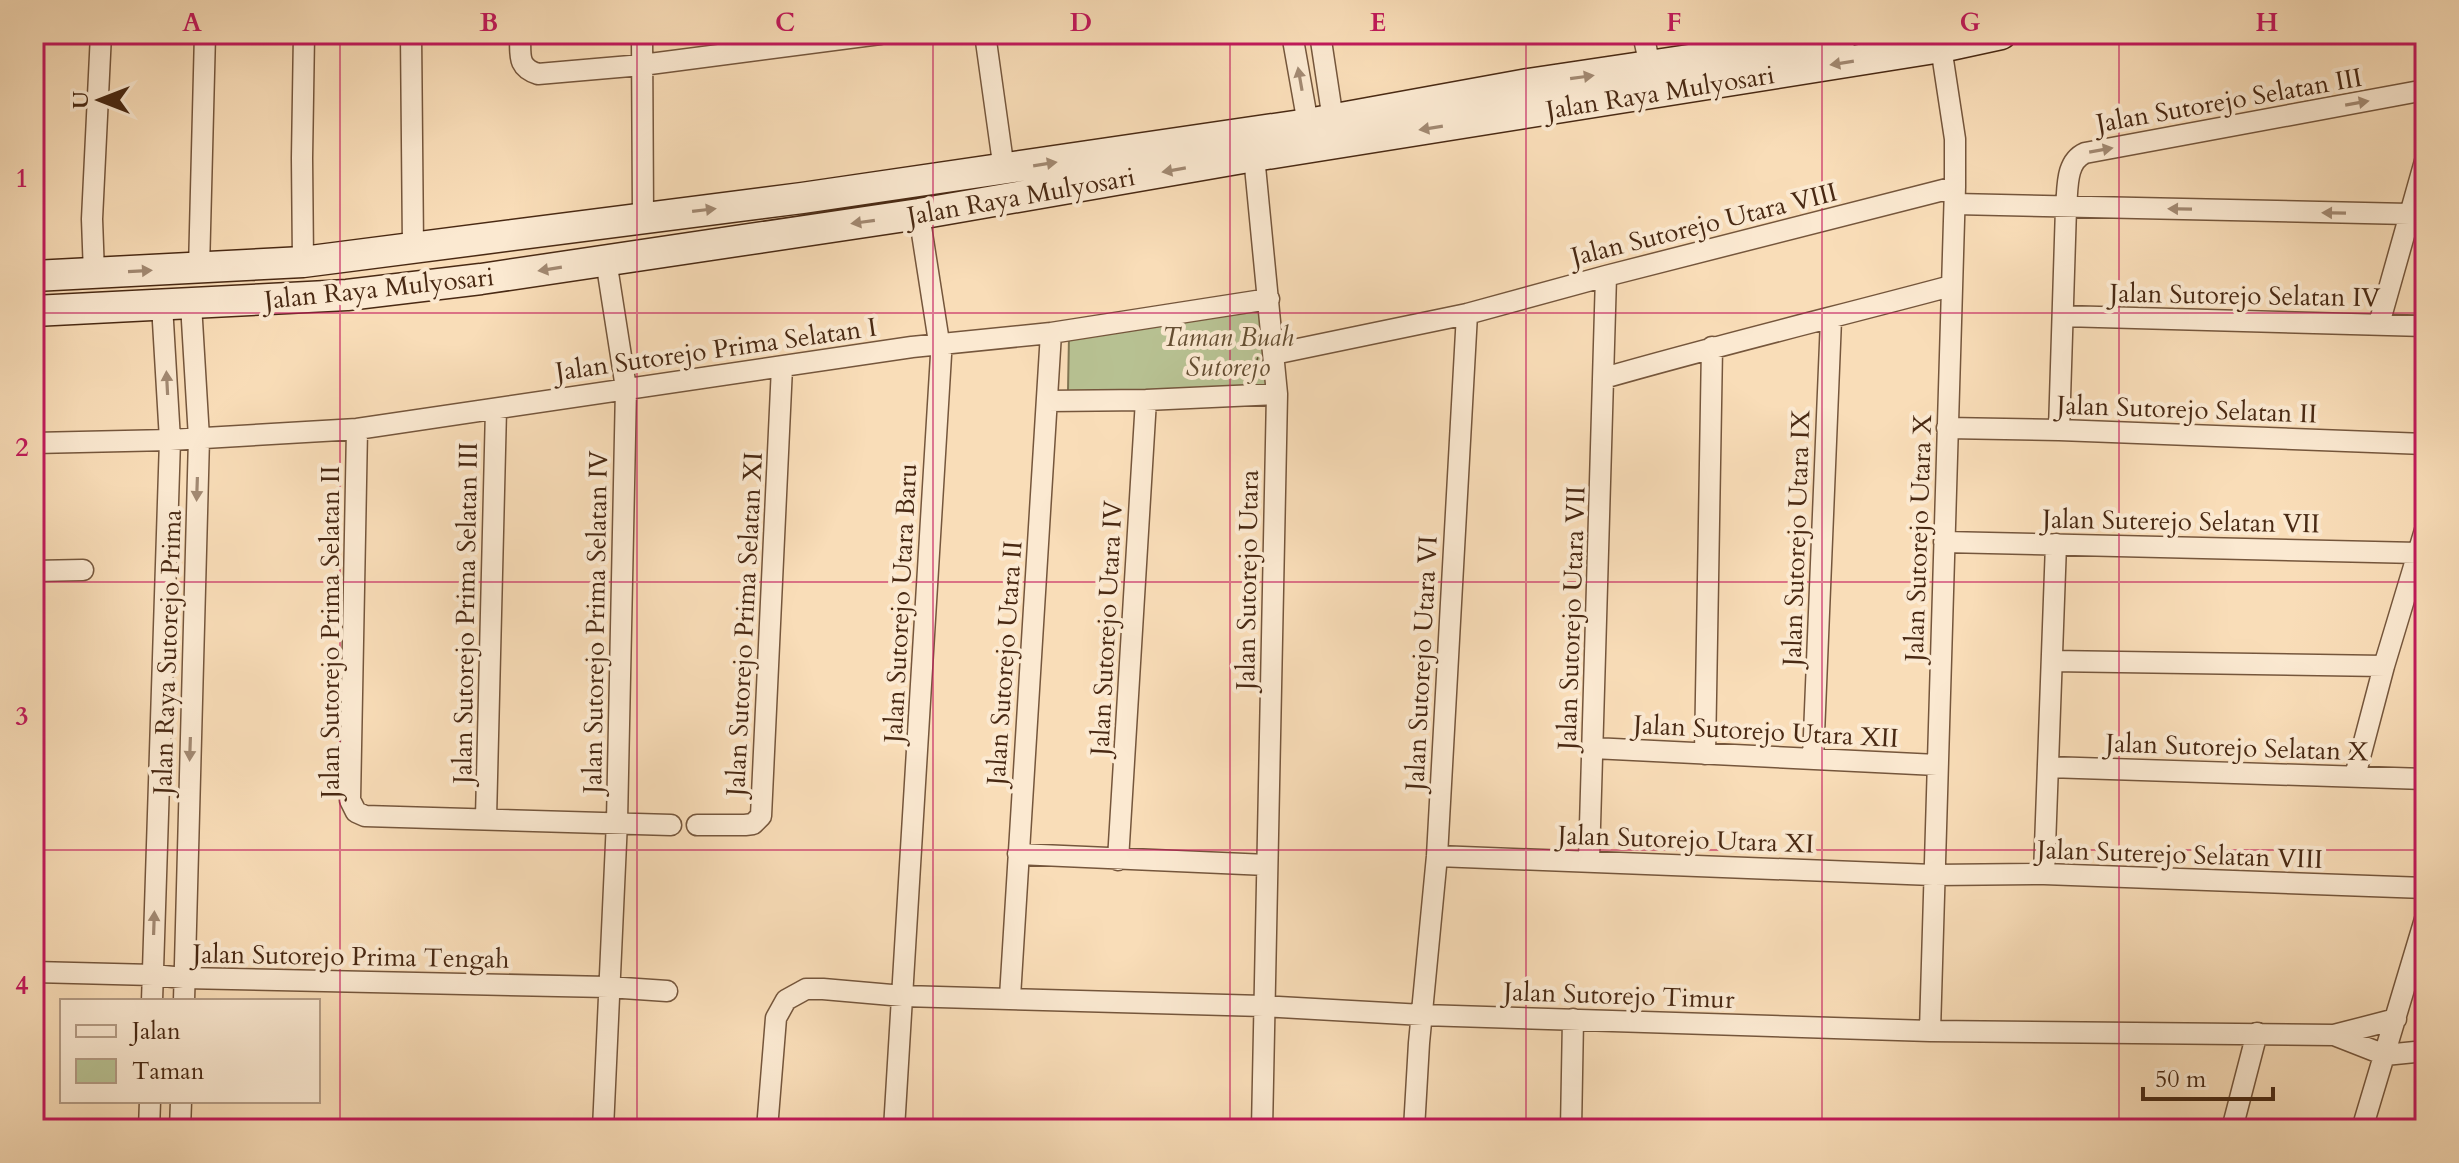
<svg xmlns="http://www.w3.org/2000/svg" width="2459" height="1163" font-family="Cardo,serif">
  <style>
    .green { fill: #b8c293; stroke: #807653; stroke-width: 2 }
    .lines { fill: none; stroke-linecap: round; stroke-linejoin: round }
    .minor-casing { stroke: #75563c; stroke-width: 23 }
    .secondary-casing { stroke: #492913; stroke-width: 33 }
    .minor { stroke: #fbe9d1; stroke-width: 20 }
    .secondary { stroke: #fbe9d1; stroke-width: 30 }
    .oneway { fill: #a28972 }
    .grid { fill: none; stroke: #c2185b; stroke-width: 2; stroke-opacity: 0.55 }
    .labels { text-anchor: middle; stroke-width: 8; stroke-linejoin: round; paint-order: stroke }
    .street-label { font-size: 26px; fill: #492913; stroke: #fbe9d1 }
    .park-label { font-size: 26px; font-style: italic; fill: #654f33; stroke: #fbe9d1 }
    .neatline { fill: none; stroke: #c2185b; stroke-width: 3 }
    .grid-label { font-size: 26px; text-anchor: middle; font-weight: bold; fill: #c2185b }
  </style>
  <rect width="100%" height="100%" fill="#f9ddb8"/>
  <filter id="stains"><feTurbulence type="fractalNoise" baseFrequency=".0025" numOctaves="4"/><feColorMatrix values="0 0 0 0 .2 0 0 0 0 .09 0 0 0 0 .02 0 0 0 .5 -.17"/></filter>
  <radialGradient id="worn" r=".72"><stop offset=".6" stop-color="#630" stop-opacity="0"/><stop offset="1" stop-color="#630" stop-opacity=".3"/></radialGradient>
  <!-- green -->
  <path class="green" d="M 1263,308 L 1272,389 L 1068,391 L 1069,336 Z"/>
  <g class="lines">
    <!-- minor casing -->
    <g class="minor-casing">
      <path id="minor" d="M 411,34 L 413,248
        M 520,34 C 521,54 516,67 538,74 L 642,65 L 880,34
        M 642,34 L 643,217
        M 985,34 L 1004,170
        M 1292,34 L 1308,124
        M 1320,34 L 1333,120
        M 1643,34 L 1650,66
        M 1254,156 L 1277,394 L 1262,1129
        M 1955,204 L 2409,214
        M 303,262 L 302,158 L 304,34
        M 199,269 L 205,34
        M 94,274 L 92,219 L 101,34
        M 2063,316 L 2425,326
        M 2379,324 L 2425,161
        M 1274,354 L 1467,314 L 1606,276 L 1955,187
        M 1604,378 C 1719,345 1835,317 1951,286
        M 1047,401 L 1146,400 L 1277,394
        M 1947,428 L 2059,430 L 2425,444
        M 357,429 L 350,800 L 356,812 L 365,816 L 671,825
        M 2059,430 L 2066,208 C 2068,189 2065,162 2085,153 L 2425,90
        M 34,443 L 170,440 L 357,429 L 912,347 L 1051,333 L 1269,299
        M 1944,542 L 2418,553
        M 34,571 L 83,570
        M 2052,661 L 2384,666
        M 1593,748 L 1937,765
        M 1705,754 L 1712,347
        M 1813,759 L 1831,319
        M 2048,767 L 2425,779
        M 2355,776 L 2384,666 L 2425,530
        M 486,818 L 496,409
        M 697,825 L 745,825 L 753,824 L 761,816 L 782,367
        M 1018,854 L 1267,865
        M 1437,856 L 1933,875 L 2044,874 L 2425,888
        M 1118,860 L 1146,400
        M 1589,860 L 1606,276
        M 2044,874 L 2056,544
        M 34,972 L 153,975 L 184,978 L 608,987 L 667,991
        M 1010,997 L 1051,333
        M 152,1001 L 170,440 L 162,305
        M 184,1001 L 199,438 L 191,304
        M 1930,1031 L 1955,187 L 1955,139 L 1941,47
        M 2334,1035 L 2385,1055
        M 2385,1055 L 2425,1051
        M 149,1129 L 150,1101
        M 180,1129 L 181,1101
        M 603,1129 L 617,821 L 626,388 L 606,260
        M 767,1129 L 776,1018 L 786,1000 L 806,989 L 823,989 L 903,996 L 1263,1006 L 1423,1015 L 1930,1031 L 2334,1035 L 2396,1019
        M 894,1129 L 941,355 L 919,214
        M 1414,1129 L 1419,1043 L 1437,856 L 1467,314
        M 1571,1129 L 1573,1019
        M 2232,1129 L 2257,1033
        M 2362,1129 L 2425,919"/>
    </g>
    <!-- secondary casing -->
    <g class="secondary-casing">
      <path id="secondary" d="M 34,276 L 303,262 L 802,198 L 1308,124 L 1528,84 L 1756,50 L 1844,34
        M 34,311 L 347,295 L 481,279 L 919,214 L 1254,156 L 1941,47 L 2001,34"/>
    </g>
    <!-- minor -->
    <use href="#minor" class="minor"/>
    <!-- secondary -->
    <use href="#secondary" class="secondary"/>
  </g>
  <!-- one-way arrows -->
  <defs><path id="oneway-solid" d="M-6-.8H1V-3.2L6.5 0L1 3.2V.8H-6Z" transform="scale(2)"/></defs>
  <g class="oneway">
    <use href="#oneway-solid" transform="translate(1842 63) rotate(171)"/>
    <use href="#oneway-solid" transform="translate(1582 77) rotate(-8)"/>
    <use href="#oneway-solid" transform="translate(1300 79) rotate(-100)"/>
    <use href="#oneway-solid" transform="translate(2357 103) rotate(-10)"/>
    <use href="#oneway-solid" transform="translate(1431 128) rotate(171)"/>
    <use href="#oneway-solid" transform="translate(2101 150) rotate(-10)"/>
    <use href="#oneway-solid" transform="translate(1045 164) rotate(-9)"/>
    <use href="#oneway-solid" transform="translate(1174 170) rotate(170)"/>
    <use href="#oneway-solid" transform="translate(2180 209) rotate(-179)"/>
    <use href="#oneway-solid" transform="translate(704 210) rotate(-7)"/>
    <use href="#oneway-solid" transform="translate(2334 213) rotate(-179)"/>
    <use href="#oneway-solid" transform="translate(863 222) rotate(172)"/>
    <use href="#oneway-solid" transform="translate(550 269) rotate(171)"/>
    <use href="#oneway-solid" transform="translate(140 271) rotate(-3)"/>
    <use href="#oneway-solid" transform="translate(167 383) rotate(-93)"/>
    <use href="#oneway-solid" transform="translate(197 489) rotate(92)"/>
    <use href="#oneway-solid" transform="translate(190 749) rotate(92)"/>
    <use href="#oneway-solid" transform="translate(154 923) rotate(-88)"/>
  </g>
  <!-- grid -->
  <path class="grid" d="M 340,34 L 340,1129M 637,34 L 637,1129M 933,34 L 933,1129M 1230,34 L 1230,1129M 1526,34 L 1526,1129M 1822,34 L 1822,1129M 2119,34 L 2119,1129M 34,313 L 2425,313M 34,582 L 2425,582M 34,850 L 2425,850"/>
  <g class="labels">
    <!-- street labels -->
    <g class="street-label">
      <text transform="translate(1660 92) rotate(-9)" y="9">Jalan Raya Mulyosari</text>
      <text transform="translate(2229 100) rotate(-10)" y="9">Jalan Sutorejo Selatan III</text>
      <text transform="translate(1021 196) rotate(-10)" y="9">Jalan Raya Mulyosari</text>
      <text transform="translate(1704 224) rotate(-14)" y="9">Jalan Sutorejo Utara VIII</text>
      <text transform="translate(379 288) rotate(-6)" y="9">Jalan Raya Mulyosari</text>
      <text transform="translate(2245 295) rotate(1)" y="9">Jalan Sutorejo Selatan IV</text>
      <text transform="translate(716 349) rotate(-8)" y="9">Jalan Sutorejo Prima Selatan I</text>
      <text transform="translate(2187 409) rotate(2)" y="9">Jalan Sutorejo Selatan II</text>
      <text transform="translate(2181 521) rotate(1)" y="9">Jalan Suterejo Selatan VII</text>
      <text transform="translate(1796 538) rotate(-88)" y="9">Jalan Sutorejo Utara IX</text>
      <text transform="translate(1918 538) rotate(-88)" y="9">Jalan Sutorejo Utara X</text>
      <text transform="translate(1247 580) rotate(-89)" y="9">Jalan Sutorejo Utara</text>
      <text transform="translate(900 603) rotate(-87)" y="9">Jalan Sutorejo Utara Baru</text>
      <text transform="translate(465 613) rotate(-89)" y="9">Jalan Sutorejo Prima Selatan III</text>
      <text transform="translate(1571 618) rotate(-88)" y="9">Jalan Sutorejo Utara VII</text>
      <text transform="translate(595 622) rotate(-89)" y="9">Jalan Sutorejo Prima Selatan IV</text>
      <text transform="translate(744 624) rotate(-87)" y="9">Jalan Sutorejo Prima Selatan XI</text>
      <text transform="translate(1106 628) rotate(-87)" y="9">Jalan Sutorejo Utara IV</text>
      <text transform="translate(330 632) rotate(-90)" y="9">Jalan Sutorejo Prima Selatan II</text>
      <text transform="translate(167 652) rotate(-88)" y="9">Jalan Raya Sutorejo Prima</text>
      <text transform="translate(1004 663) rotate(-86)" y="9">Jalan Sutorejo Utara II</text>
      <text transform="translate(1421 663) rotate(-87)" y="9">Jalan Sutorejo Utara VI</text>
      <text transform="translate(1766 731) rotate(3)" y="9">Jalan Sutorejo Utara XII</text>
      <text transform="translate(2237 747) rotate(2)" y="9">Jalan Sutorejo Selatan X</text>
      <text transform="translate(1686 839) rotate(2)" y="9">Jalan Sutorejo Utara XI</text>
      <text transform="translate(2180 854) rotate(2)" y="9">Jalan Suterejo Selatan VIII</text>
      <text transform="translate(351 956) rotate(1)" y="9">Jalan Sutorejo Prima Tengah</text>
      <text transform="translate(1619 995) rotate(2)" y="9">Jalan Sutorejo Timur</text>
    </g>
    <!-- park labels -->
    <g class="park-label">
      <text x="1228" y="346">Taman Buah<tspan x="1228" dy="30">Sutorejo</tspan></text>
    </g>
  </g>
  <!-- margin -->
  <rect width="2459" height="1163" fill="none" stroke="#f9ddb8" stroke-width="88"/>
  <!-- legend -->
  <rect x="60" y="999" width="260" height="104" fill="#fbe9d1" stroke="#b49c85" stroke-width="2"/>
  <rect x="76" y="1025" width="40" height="12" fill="#fbe9d1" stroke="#b49c85" stroke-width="2"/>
  <text x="132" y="1039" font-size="24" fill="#492913">Jalan</text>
  <rect x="76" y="1059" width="40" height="24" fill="#b8c293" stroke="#b49c85" stroke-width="2"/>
  <text x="132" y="1079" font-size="24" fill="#492913">Taman</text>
  <!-- north arrow -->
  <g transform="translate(100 100) rotate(270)" stroke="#fbe9d1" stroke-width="6" paint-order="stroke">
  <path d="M0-6L14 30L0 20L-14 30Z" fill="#492913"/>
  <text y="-12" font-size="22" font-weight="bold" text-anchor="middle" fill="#492913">U</text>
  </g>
  <!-- scale -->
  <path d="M2143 1087v12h130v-12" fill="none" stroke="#492913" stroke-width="4"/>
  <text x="2155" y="1087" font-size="24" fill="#492913" stroke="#fbe9d1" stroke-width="6" paint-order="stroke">50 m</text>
  <rect x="44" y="44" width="2371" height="1075" class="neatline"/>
  <g class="grid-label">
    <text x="192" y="31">A</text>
    <text x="489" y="31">B</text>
    <text x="785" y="31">C</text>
    <text x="1081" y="31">D</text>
    <text x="1378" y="31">E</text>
    <text x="1674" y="31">F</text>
    <text x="1970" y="31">G</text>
    <text x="2267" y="31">H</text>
    <text x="22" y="187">1</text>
    <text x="22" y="456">2</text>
    <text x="22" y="725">3</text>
    <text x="22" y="994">4</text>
  </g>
  <rect width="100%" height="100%" filter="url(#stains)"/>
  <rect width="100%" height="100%" fill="url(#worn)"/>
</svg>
